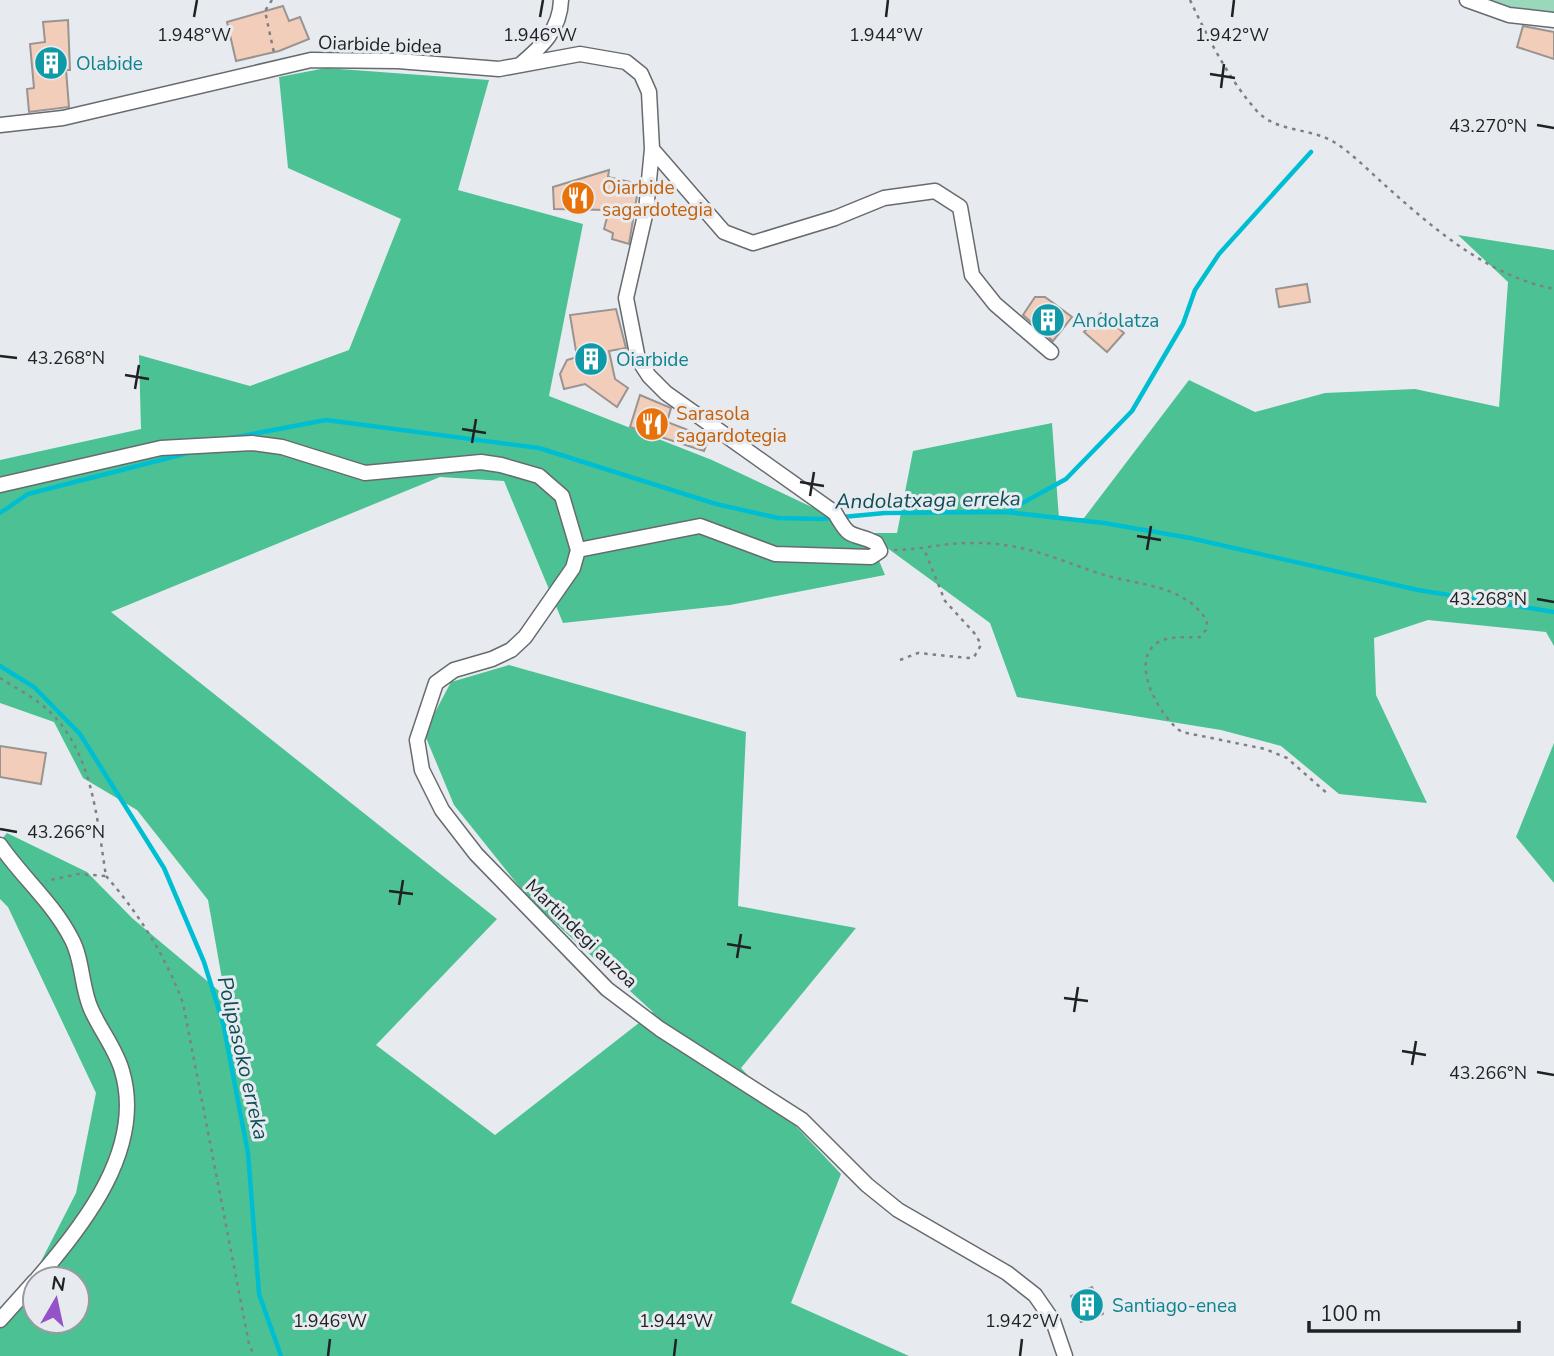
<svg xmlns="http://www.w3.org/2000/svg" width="1554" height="1356" font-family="'Nunito Sans',sans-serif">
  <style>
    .green { fill: #99d8bb }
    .forest { fill: #4cc294; fill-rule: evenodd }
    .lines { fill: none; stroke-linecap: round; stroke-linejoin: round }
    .stream { stroke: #00bed2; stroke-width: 4.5 }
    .building { fill: #f2cdb9; stroke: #999491; stroke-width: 2 }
    .minor-casing { stroke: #676b6f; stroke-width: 17 }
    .path { stroke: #7e8184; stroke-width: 2.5; stroke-dasharray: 3.5 5; stroke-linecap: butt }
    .minor { stroke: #fff; stroke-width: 14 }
    .ticks { fill: none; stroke: #1f2122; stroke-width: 2.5 }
    .labels { text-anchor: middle; stroke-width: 6; stroke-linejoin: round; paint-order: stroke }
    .street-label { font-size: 19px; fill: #1f2122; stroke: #e7ebf0 }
    .culture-label { font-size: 19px; fill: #0d838f; stroke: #e7ebf0; text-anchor: start }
    .food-label { font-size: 19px; fill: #c56008; stroke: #e7ebf0; text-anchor: start }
    .water-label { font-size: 21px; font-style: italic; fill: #0d4e56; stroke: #e7ebf0 }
    .ticks-label { font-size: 18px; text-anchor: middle; fill: #1f2122; stroke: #e7ebf0; stroke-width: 6; stroke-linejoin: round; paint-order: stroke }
  </style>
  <rect width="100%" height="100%" fill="#e7ebf0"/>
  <!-- green -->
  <path class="green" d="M 1478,0 L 1554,0 L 1554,13 L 1508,11 Z"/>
  <!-- forest -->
  <path class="forest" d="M 326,68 L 489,80 L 458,190 L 583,224 L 549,396 L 712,460 L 867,533 L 897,533 L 913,451 L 1052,423 L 1059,519 L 1084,518 L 1189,380 L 1255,412 L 1325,393 L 1415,389 L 1499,407 L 1508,282 L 1458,235 L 1554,250 L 1554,646 L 1546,632 L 1428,620 L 1374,638 L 1376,695 L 1427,803 L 1339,794 L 1281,746 L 1221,730 L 1017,697 L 990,623 L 868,534 L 885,575 L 730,605 L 563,623 L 504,481 L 440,477 L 111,612 L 497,919 L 376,1045 L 495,1135 L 653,1012 L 530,900 L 454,805 L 424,733 L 451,682 L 509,665 L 746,732 L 738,906 L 856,928 L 741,1068 L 841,1174 L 791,1303 L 909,1356 L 0,1356 L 0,1311 L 34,1275 L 76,1193 L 96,1093 L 8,907 L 0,899 L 0,841 L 7,833 L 87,872 L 132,918 L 225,996 L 208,900 L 137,810 L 83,778 L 54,722 L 0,703 L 0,460 L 141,429 L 139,355 L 250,386 L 349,350 L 401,219 L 288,168 L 279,77 ZM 35,1279 L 77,1279 L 77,1321 L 35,1321 Z
    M 1554,743 L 1554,883 L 1516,837 Z"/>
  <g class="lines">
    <!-- stream -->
    <path class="stream" d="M 231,438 L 326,420 L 539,448 L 716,504 L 778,518 L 821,519 L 885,513 L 1006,512 L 1104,523 L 1190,538 L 1418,590 L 1554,612
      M 1008,511 L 1066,479 L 1132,411 L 1183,324 L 1195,290 L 1219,254 L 1311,152
      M 0,513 L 28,494 L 192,452
      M 0,666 L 34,687 L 80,734 L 164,868 L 204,962 L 223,1023 L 248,1153 L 259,1294 L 281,1356"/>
  </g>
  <!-- building -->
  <path class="building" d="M 283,6 L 289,21 L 300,17 L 309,39 L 279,51 L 236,61 L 227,22 Z
    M 68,20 L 70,70 L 66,70 L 69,107 L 29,112 L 27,89 L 34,88 L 30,44 L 45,42 L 43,22 Z
    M 1523,26 L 1554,32 L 1554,59 L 1517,47 Z
    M 609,170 L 608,177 L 639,184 L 629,244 L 612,239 L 613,233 L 604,229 L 609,210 L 554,209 L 553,187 Z
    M 1307,284 L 1310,302 L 1279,307 L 1276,289 Z
    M 1035,297 L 1045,297 L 1072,317 L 1053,341 L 1023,315 Z
    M 616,309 L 626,348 L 609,351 L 615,379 L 628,388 L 617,407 L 585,384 L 564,389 L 560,374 L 567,360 L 577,357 L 570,315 Z
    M 1101,313 L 1124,333 L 1107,352 L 1084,332 Z
    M 640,395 L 671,408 L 667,422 L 709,438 L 704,451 L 630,427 Z
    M 0,746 L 46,753 L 41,784 L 0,777 Z
    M 1092,1287 L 1103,1314 L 1081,1322 L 1071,1296 Z"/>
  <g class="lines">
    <!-- minor casing -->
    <g class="minor-casing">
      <path id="minor" d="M 1467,0 L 1509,15 L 1554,20
        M 521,64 C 542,46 560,30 561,0
        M 0,125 L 63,118 L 311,60 L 398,61 L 499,69 L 580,54 L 626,62 L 641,74 L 649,92 L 652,149 L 646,211 L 626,298 L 638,359 L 649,376 L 666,393 L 835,513 C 852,543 850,530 876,543 L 880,551 L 871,557 L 775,554 L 700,526 L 578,550
        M 652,149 L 724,232 L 753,243 L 835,218 L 884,198 L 935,191 L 960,207 L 972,275 L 995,304 L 1051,352
        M 0,485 L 161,448 L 252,443 L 282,447 L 365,473 L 481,462 L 501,465 L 539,476 L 562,496 L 578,550 L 573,568 L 525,637 L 511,650 L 492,659 L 454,670 L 436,683 L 417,740 L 422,770 L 442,810 L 476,854 L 607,989 L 660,1029 L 802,1120 L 867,1185 L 898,1210 L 1007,1273 L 1035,1295 L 1053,1321 L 1065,1356
        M 0,845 C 22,877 53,903 71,938 C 83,959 81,987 91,1009 C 100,1030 116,1049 122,1071 C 145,1148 84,1225 37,1279
        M 0,1320 L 35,1281"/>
    </g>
    <!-- path -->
    <path class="path" d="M 272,0 L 265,11 L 274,53
      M 1190,0 C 1208,38 1228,78 1256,110 C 1276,133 1309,127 1334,142 C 1353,154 1370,172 1387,187 C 1435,230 1489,276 1554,289
      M 894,550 C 919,550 944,543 969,543 C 1021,542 1051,557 1098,573 C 1136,586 1184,583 1207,621 L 1206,630 L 1200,637 C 1185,638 1169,635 1157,643 C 1128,662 1161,719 1182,732 L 1265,749 L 1287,758 L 1329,795
      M 900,660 L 918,653 L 968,658 L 974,657 L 981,645 L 976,635 L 945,601 L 924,549
      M 0,678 C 16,688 35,698 49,711 C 93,753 97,820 106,876 L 78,874 L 46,881
      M 106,876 C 139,914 165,955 183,1003 L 249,1344 L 254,1356"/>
    <!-- minor -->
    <use href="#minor" class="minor"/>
  </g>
  <!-- ticks -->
  <path class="ticks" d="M 194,17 L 197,0M 540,17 L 543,0M 886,17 L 888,0M 1232,17 L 1234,0M 1210,74 L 1235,78M 1221,88 L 1224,64M 1537,125 L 1554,128M 0,356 L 17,358M 125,375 L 149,379M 135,389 L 139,365M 462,429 L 486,433M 472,443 L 476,419M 800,482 L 824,486M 810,496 L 814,472M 1137,536 L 1161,540M 1147,550 L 1151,526M 1537,599 L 1554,602M 0,829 L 17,832M 389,891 L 413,894M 399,905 L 403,880M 727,944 L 751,948M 737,958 L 741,934M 1064,998 L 1088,1001M 1074,1012 L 1078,987M 1402,1051 L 1426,1055M 1412,1065 L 1416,1041M 1537,1072 L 1554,1075M 328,1356 L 330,1339M 674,1356 L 676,1339M 1020,1356 L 1022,1339"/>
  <!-- icons -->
  <defs>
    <g id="building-disc" transform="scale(1.75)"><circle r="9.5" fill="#0f9aa8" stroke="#e7ebf0"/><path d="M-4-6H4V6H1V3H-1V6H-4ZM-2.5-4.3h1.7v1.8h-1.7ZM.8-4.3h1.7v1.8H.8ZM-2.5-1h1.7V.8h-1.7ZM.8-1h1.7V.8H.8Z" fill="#fff"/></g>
    <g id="restaurant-disc" transform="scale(1.75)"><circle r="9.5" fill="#e8710a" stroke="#e7ebf0"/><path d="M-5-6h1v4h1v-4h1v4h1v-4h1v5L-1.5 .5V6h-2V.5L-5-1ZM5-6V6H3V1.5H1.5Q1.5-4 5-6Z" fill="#fff"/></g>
  </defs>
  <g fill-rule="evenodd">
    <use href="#building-disc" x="51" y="63"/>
    <use href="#restaurant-disc" x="578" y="198"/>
    <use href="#building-disc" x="1048" y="320"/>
    <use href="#building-disc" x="591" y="359"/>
    <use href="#restaurant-disc" x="652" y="424"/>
    <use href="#building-disc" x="1087" y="1305"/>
  </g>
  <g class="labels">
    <!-- street labels -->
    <g class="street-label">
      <text transform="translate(380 44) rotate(2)" y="7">Oiarbide bidea</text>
      <text transform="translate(582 933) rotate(44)" y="7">Martindegi auzoa</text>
    </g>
    <!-- culture labels -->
    <g class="culture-label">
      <text x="76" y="70">Olabide</text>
      <text x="1072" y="327">Andolatza</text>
      <text x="616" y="366">Oiarbide</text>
      <text x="1112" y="1312">Santiago-enea</text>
    </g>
    <!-- food labels -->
    <g class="food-label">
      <text x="602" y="194">Oiarbide<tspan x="602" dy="22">sagardotegia</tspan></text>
      <text x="676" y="420">Sarasola<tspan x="676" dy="22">sagardotegia</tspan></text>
    </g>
    <!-- water labels -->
    <g class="water-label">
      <text transform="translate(928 500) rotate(-1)" y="7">Andolatxaga erreka</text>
      <text transform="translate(243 1058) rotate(77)" y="7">Polipasoko erreka</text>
    </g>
  </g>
  <g class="ticks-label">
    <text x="540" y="41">1.946°W</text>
    <text x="886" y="41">1.944°W</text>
    <text x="1232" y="41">1.942°W</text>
    <text x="194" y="41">1.948°W</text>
    <text x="1488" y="132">43.270°N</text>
    <text x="66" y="364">43.268°N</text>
    <text x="1488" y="605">43.268°N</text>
    <text x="66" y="838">43.266°N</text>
    <text x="1488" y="1079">43.266°N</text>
    <text x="330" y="1327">1.946°W</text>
    <text x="676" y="1327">1.944°W</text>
    <text x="1022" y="1327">1.942°W</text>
  </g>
  <!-- north arrow -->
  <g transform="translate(56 1300) rotate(9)"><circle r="33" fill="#e7ebf0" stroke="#979a9e" stroke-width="2"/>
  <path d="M0-5L12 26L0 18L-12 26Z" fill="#9553c8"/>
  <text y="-10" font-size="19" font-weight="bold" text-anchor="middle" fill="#1f2122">N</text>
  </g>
  <!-- scale -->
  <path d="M1309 1321v10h210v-10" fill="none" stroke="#1f2122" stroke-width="3.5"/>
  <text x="1320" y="1321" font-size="21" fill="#1f2122" stroke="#e7ebf0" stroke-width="5" paint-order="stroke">100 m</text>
</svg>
